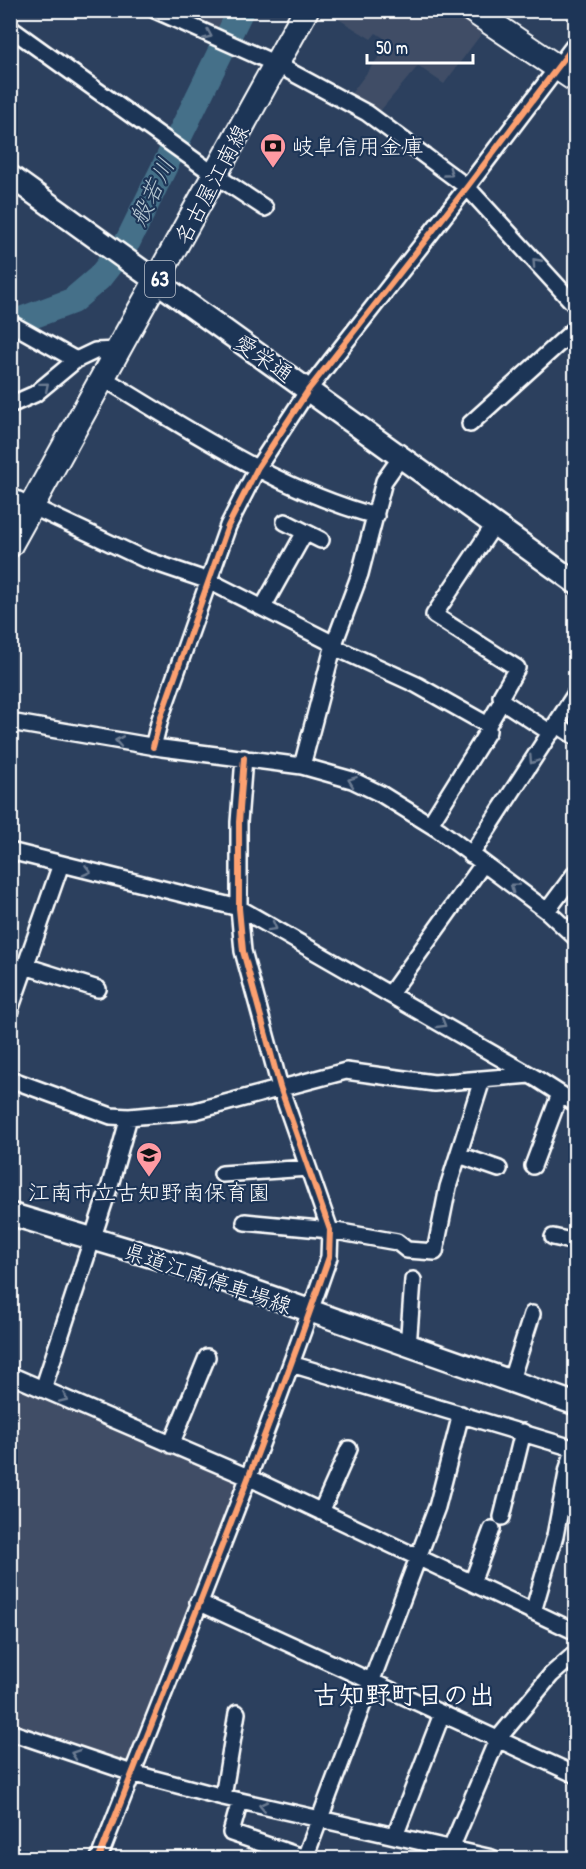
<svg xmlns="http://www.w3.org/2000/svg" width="586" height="1869" font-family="'Patrick Hand','Klee One',sans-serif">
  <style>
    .built { fill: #3f4d66 }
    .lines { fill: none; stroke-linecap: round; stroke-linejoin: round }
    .river { stroke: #457089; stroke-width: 26 }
    .street-casing { stroke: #fff; stroke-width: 20 }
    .secondary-casing { stroke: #fff; stroke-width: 26 }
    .primary-casing { stroke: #fff; stroke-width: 28 }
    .street { stroke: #1d3557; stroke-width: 15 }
    .secondary { stroke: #1d3557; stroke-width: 21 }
    .primary { stroke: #1d3557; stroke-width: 24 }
    .cycleway-casing { stroke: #1d3557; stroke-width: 10 }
    .cycleway { stroke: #fca06f; stroke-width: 6 }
    .oneway { stroke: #6c7c92 }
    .labels { text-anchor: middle; stroke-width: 4.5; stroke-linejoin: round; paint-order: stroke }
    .shield { fill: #1d3557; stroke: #bbc2cd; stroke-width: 1.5 }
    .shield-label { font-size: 21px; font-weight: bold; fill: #fff }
    .poi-label { font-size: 22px; fill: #fff; stroke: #1d3557; text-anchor: start }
    .street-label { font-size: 22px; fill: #fff; stroke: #1d3557 }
    .water-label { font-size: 24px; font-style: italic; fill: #b5c6d0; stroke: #1d3557 }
    .quarter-label { font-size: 26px; font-weight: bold; fill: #fff; stroke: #1d3557 }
  </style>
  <rect width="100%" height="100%" fill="#2c405e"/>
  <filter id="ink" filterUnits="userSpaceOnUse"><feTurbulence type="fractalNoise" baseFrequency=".0167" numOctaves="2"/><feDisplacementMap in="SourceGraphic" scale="12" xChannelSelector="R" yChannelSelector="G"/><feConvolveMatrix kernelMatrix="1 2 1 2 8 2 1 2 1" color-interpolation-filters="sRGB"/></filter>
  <g filter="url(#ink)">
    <!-- built -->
    <path class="built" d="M 169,11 L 235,11 L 222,36 Z
      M 325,11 L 458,11 L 485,29 L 444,84 L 418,66 L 376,116 L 347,99 L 390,42 L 376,33 L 371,39 Z
      M 11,1383 L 238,1481 L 128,1764 L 11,1724 Z"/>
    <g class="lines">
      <!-- river -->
      <path class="river" d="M 10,324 L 72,301 L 99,278 L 128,241 L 241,10"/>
      <!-- street casing -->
      <g class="street-casing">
        <path id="street" d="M 155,10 L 276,64 L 367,113 L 467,187 L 576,306
          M 10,28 L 215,175 L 265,208
          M 10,323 L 76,360
          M 103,378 C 190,430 278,490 376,516
          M 10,405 L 35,394 L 76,360 L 95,351 L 119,350
          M 470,424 L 576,328
          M 10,496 L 144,559 L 209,581 L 334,644
          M 285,522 L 321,540
          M 494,525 L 434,615 L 517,668 L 501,696 L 502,701
          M 263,607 L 305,532
          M 334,647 L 417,685 L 488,725 L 502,701 L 551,733
          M 10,722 L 162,748 L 302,766 L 352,780 L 381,794 L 439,830 L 547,911 L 576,938
          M 556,724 L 576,737
          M 153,747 L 160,719 L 228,526 L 258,467 L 309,389 L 467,187 L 576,43
          M 302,766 L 334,644 L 360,574 L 384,481 L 401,457
          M 430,824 L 488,731 L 488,725
          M 10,851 L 239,908 L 537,1079 L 576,1104
          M 471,855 L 576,693
          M 547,911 L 576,872
          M 25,966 L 98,989
          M 390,994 L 483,864
          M 10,1010 L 61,864
          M 10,1079 L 111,1116 L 129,1117 L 195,1111 L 346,1071 L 434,1083 L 530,1075
          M 459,1155 L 499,1169
          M 533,1166 L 560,1094
          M 222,1174 L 308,1168
          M 245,1222 L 330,1230 L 397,1242 L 407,1250 L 435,1252 L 448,1187 L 482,1080
          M 553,1237 L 576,1242
          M 408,1347 L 413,1280
          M 291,1364 L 576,1449
          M 10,1375 L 250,1478 L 576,1632
          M 510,1383 L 532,1314
          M 43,1389 L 110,1185 L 129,1117
          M 171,1445 L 207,1357
          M 321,1512 L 349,1449
          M 502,1517 L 523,1432
          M 472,1583 L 492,1529
          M 198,1602 L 576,1775
          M 533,1612 L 555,1536 L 568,1468 L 576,1445
          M 10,1732 L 132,1773 L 223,1797 L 492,1858
          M 223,1797 L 237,1713
          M 240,1801 L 231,1833 L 305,1858
          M 395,1836 L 442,1714
          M 99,1858 C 177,1658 259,1460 329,1257 L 330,1230 L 280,1087 L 243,951 L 239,908 L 239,822 L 244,758
          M 305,1858 L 437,1507 L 461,1414
          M 447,1858 L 497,1740 L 551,1675 L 576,1653"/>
      </g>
      <!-- secondary casing -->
      <g class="secondary-casing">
        <path id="secondary" d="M 10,176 L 576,583
          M 10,1214 L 177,1264 L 576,1404"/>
      </g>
      <!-- primary casing -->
      <g class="primary-casing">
        <path id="primary" d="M 472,10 L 576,80
          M 10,545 L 306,10"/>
      </g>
      <!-- street -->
      <use href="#street" class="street"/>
      <!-- secondary -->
      <use href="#secondary" class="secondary"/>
      <!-- primary -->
      <use href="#primary" class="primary"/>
      <!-- cycleway casing -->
      <g class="cycleway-casing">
        <path id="cycleway" d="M 153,747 L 160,719 L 228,526 L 258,467 L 309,389 L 467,187 L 576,43
          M 99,1858 C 177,1658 259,1460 329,1257 L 330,1230 L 280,1087 L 243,951 L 239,908 L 239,822 L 244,758"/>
      </g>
      <!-- cycleway -->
      <use href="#cycleway" class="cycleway"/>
    </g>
    <!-- one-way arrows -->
    <defs><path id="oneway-chevron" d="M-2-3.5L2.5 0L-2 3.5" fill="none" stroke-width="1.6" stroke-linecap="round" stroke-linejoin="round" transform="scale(1.5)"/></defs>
    <g class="oneway">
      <use href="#oneway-chevron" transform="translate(208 35) rotate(24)"/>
      <use href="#oneway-chevron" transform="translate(449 173) rotate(36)"/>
      <use href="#oneway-chevron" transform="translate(536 262) rotate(-132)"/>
      <use href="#oneway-chevron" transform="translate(45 386) rotate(-40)"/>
      <use href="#oneway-chevron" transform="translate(119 741) rotate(-170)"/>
      <use href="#oneway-chevron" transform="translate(533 760) rotate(123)"/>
      <use href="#oneway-chevron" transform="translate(352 781) rotate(-160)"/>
      <use href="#oneway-chevron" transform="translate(87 871) rotate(14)"/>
      <use href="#oneway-chevron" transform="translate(514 887) rotate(-143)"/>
      <use href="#oneway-chevron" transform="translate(273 927) rotate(29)"/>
      <use href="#oneway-chevron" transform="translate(442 1024) rotate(30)"/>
      <use href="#oneway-chevron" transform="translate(64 1398) rotate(24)"/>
      <use href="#oneway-chevron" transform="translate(75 1754) rotate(-161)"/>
      <use href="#oneway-chevron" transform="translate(263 1806) rotate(-167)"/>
    </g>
  </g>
  <!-- icons -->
  <defs>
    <g id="bank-pin" transform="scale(1.35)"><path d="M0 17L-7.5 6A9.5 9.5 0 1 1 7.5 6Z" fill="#ff9aa2" stroke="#1d3557"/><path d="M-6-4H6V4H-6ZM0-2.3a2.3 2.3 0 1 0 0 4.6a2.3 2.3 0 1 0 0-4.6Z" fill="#111"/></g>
    <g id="school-pin" transform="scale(1.35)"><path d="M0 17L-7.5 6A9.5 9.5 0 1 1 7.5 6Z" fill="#ff9aa2" stroke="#1d3557"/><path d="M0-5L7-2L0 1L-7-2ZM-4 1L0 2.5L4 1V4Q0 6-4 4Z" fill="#111"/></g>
  </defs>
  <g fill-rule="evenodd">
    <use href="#bank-pin" x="273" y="146"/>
    <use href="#school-pin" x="149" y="1155"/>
  </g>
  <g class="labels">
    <!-- shield labels -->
    <rect class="shield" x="145" y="261" width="30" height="36" rx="4.5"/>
    <g class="shield-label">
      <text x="160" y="286">63</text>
    </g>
    <!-- poi labels -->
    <g class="poi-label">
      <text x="292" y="154">岐阜信用金庫</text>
      <text x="149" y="1200" text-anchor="middle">江南市立古知野南保育園</text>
    </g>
    <!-- street labels -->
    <g class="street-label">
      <text transform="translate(211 184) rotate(-62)" y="8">名古屋江南線</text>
      <text transform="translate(264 358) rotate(35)" y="8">愛栄通</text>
      <text transform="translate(208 1278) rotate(19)" y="8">県道江南停車場線</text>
    </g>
    <!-- water labels -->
    <g class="water-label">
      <text transform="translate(152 192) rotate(-64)" y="8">般若川</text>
    </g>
    <!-- quarter labels -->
    <g class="quarter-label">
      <text x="404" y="1704">古知野町日の出</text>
    </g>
  </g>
  <!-- margin -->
  <rect width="586" height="1869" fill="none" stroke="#1d3557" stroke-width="36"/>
  <rect x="18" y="18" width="550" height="1833" fill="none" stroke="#fff" stroke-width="2" filter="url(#ink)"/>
  <!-- scale -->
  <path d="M367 54v9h106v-9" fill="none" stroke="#ffffff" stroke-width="3"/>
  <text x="376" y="54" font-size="18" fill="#ffffff" stroke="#1d3557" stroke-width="4.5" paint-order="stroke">50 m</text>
</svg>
